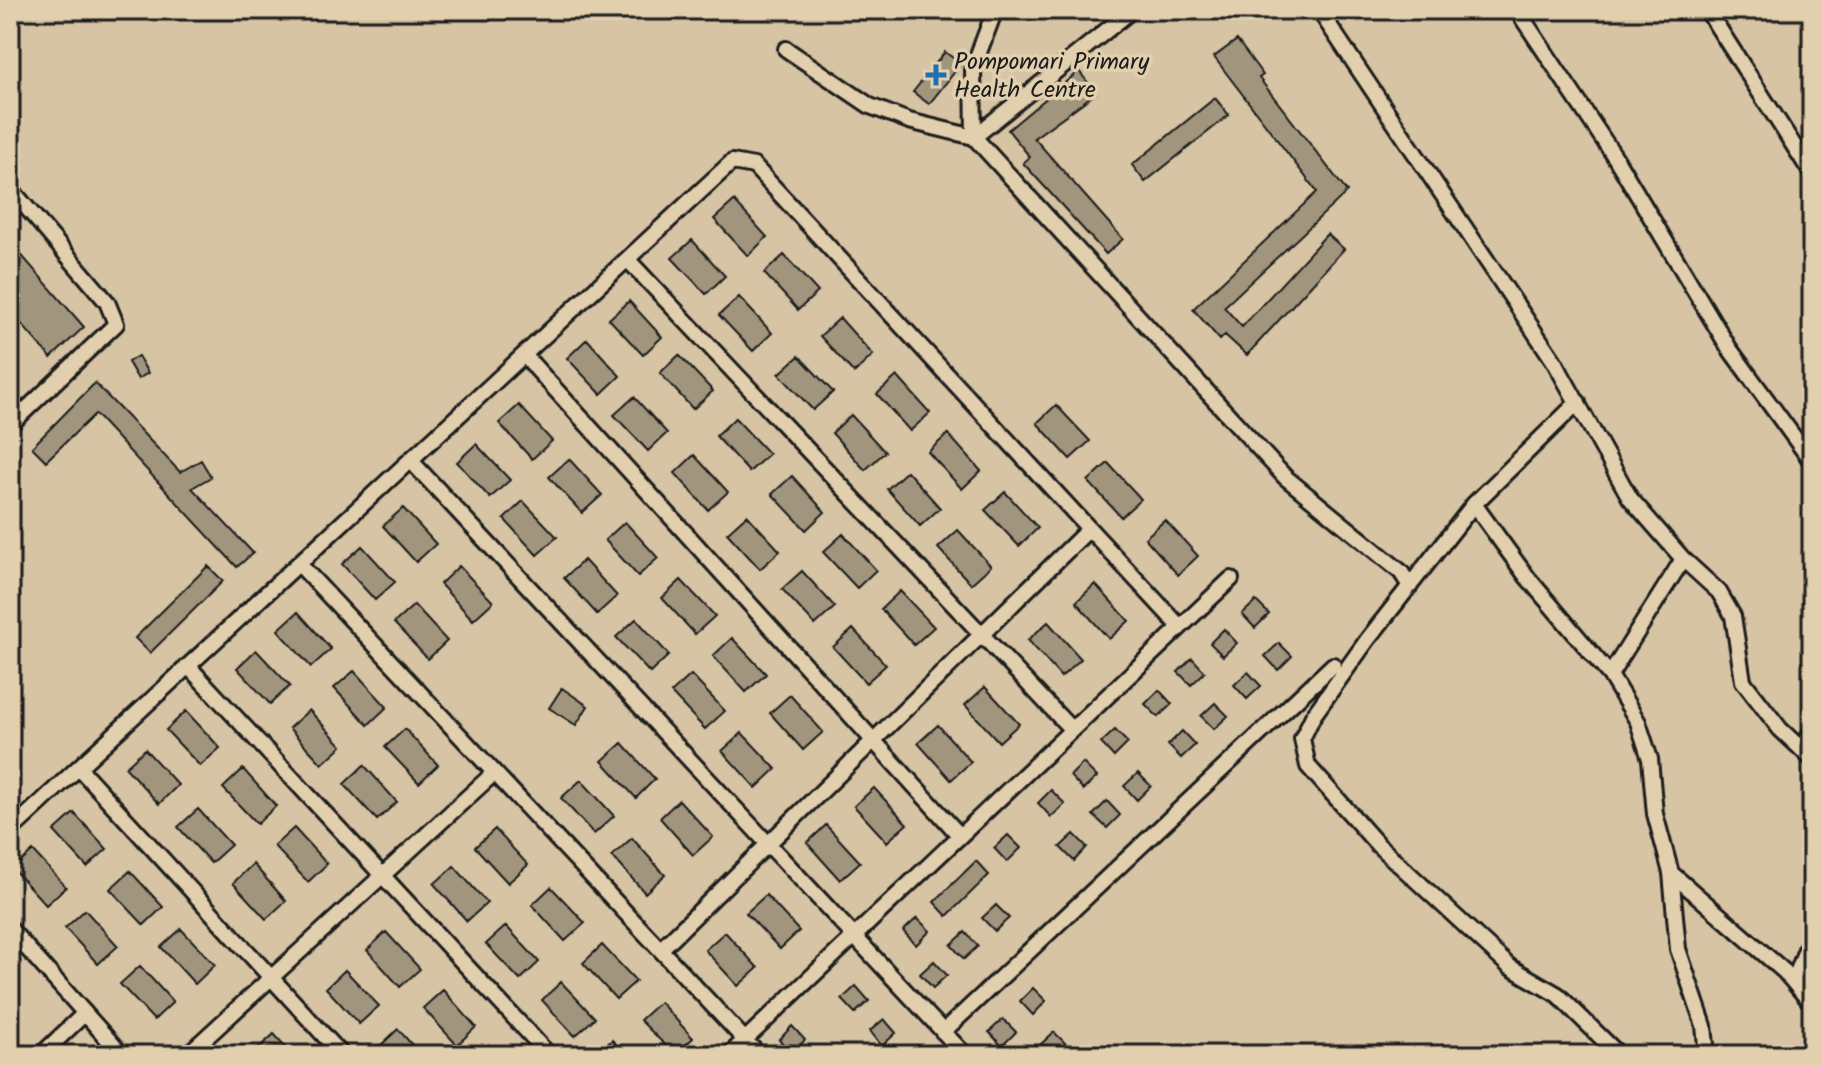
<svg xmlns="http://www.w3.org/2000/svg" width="1822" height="1065" font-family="Kalam,sans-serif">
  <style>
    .building { fill: #a1957e; stroke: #1c1c1c; stroke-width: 2 }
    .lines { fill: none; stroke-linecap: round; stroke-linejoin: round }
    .minor-casing { stroke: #1c1c1c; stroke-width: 20 }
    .minor { stroke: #e2cfad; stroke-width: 14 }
    .poi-dot { fill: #1f6fb2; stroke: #e2cfad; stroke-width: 3 }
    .labels { text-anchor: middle; stroke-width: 7; stroke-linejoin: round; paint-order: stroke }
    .poi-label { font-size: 24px; fill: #1c1c1c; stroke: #e2cfad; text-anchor: start }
  </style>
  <rect width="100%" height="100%" fill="#d6c4a4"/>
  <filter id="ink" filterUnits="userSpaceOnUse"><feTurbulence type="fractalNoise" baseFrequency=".0125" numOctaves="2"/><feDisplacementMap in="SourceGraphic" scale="16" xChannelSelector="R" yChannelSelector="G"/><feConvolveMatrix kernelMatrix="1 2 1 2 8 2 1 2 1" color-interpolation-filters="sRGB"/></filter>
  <g filter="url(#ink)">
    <!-- building -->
    <path class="building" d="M 1237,40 L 1263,75 L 1259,78 L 1347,192 L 1224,307 L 1242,327 L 1327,234 L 1344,249 L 1247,355 L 1225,335 L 1220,340 L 1193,309 L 1317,192 L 1214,57 Z
      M 945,52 L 961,64 L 929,104 L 913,92 Z
      M 1079,71 L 1096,93 L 1034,138 L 1123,239 L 1106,254 L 1023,163 L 1030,157 L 1008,130 Z
      M 1215,98 L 1229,115 L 1145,182 L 1132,165 Z
      M 734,201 L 767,237 L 748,256 L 714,219 Z
      M 692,240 L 725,276 L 706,294 L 672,258 Z
      M 10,242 L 84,327 L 51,358 L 10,311 L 10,289 L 20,280 L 10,269 Z
      M 784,255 L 818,292 L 798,310 L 764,273 Z
      M 739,297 L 772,333 L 753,351 L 719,315 Z
      M 629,301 L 662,337 L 643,355 L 609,319 Z
      M 840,318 L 873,355 L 854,373 L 820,336 Z
      M 587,339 L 620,376 L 601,394 L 567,358 Z
      M 679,355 L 713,391 L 693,409 L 660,373 Z
      M 138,356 L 148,373 L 138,379 L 128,362 Z
      M 799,356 L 833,392 L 813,410 L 779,374 Z
      M 897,376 L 930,413 L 910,431 L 877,394 Z
      M 95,383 L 180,472 L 201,460 L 211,477 L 192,488 L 253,553 L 237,567 L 95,414 L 46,461 L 32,447 Z
      M 634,397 L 667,433 L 648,451 L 614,415 Z
      M 519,405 L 552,441 L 532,459 L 499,423 Z
      M 1056,405 L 1090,441 L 1070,459 L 1037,423 Z
      M 851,415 L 885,452 L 865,470 L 832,433 Z
      M 735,418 L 769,454 L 749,472 L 716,436 Z
      M 948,434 L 981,471 L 962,489 L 928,452 Z
      M 476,444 L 510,480 L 490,498 L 457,462 Z
      M 694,455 L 728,492 L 708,510 L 675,473 Z
      M 569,459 L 602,495 L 582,513 L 549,477 Z
      M 1108,463 L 1141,499 L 1121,517 L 1088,481 Z
      M 907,471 L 940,508 L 920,526 L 887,489 Z
      M 792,476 L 825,512 L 806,530 L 772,494 Z
      M 1005,492 L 1038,528 L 1019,546 L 985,510 Z
      M 523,501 L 557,537 L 537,555 L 504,519 Z
      M 403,508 L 436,544 L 416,562 L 383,526 Z
      M 747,515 L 780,551 L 760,569 L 727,533 Z
      M 1165,520 L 1198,556 L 1178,575 L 1145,538 Z
      M 625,522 L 658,558 L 638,576 L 605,540 Z
      M 958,530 L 991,566 L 971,584 L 938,548 Z
      M 843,534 L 876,570 L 857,588 L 823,552 Z
      M 362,546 L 395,582 L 375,600 L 342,564 Z
      M 584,560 L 617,596 L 597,614 L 564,578 Z
      M 208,566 L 223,581 L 150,653 L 135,638 Z
      M 459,566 L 493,602 L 473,620 L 440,584 Z
      M 802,571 L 835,607 L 815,625 L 782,589 Z
      M 681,580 L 715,616 L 695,634 L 662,598 Z
      M 1095,584 L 1129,621 L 1109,639 L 1076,602 Z
      M 900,591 L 934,627 L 914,645 L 881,609 Z
      M 1256,601 L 1269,614 L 1255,628 L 1242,614 Z
      M 414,605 L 447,641 L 428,659 L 394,623 Z
      M 298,612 L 331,649 L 311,667 L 278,630 Z
      M 636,619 L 669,655 L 650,673 L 616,637 Z
      M 1048,622 L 1081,659 L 1061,677 L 1028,640 Z
      M 853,629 L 886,665 L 866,683 L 833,647 Z
      M 1224,629 L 1237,643 L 1223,656 L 1210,643 Z
      M 732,638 L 766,674 L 746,692 L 713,656 Z
      M 1279,643 L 1292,656 L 1278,670 L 1265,656 Z
      M 256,650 L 290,686 L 270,704 L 237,668 Z
      M 1192,658 L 1205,672 L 1191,685 L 1178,672 Z
      M 354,671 L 387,707 L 368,725 L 334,688 Z
      M 1248,672 L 1261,686 L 1247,699 L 1234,685 Z
      M 691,675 L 725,711 L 705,729 L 671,693 Z
      M 985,687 L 1019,724 L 999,742 L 965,705 Z
      M 562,688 L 588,706 L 576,725 L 549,708 Z
      M 1159,690 L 1172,704 L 1158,717 L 1145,704 Z
      M 790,695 L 823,732 L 803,750 L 770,713 Z
      M 1215,703 L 1228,716 L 1214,729 L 1201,716 Z
      M 309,710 L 342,746 L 322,764 L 289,728 Z
      M 186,711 L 220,748 L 200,766 L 166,730 Z
      M 938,725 L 971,762 L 951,780 L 918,743 Z
      M 405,729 L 438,765 L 419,783 L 385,747 Z
      M 1115,730 L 1128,743 L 1114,757 L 1101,743 Z
      M 1182,731 L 1195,745 L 1181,758 L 1168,745 Z
      M 742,733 L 776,769 L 756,788 L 722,751 Z
      M 622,743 L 655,779 L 636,798 L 602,761 Z
      M 145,749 L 178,785 L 159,804 L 125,767 Z
      M 1083,763 L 1097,777 L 1083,790 L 1070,776 Z
      M 364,765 L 397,802 L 377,820 L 344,784 Z
      M 243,769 L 276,806 L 257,824 L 223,788 Z
      M 1138,773 L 1151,786 L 1137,800 L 1124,786 Z
      M 581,780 L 614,816 L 594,834 L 561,798 Z
      M 874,788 L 907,824 L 887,842 L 854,806 Z
      M 1051,790 L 1065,804 L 1051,817 L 1038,803 Z
      M 679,800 L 713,837 L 693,855 L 660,818 Z
      M 1107,801 L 1120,815 L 1107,828 L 1093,815 Z
      M 198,809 L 231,845 L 211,863 L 178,827 Z
      M 74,813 L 107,849 L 87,867 L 54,831 Z
      M 826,825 L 860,862 L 840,880 L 807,843 Z
      M 294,828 L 327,864 L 308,882 L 274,846 Z
      M 495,829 L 528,865 L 508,883 L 475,847 Z
      M 1074,834 L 1087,847 L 1074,861 L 1060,847 Z
      M 1008,835 L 1021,848 L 1007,862 L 994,848 Z
      M 632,838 L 665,875 L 645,893 L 612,856 Z
      M 33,851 L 66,887 L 46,905 L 13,869 Z
      M 976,861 L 989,875 L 947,916 L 934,902 Z
      M 253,864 L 286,901 L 266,919 L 233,883 Z
      M 454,866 L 487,903 L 467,921 L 434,884 Z
      M 130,871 L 163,907 L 144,925 L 110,889 Z
      M 551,887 L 585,923 L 565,941 L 532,905 Z
      M 766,895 L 799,931 L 780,949 L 746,913 Z
      M 996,905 L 1009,918 L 995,931 L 982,918 Z
      M 85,910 L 118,946 L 98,964 L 65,928 Z
      M 917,918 L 930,931 L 916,945 L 903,931 Z
      M 506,926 L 539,962 L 520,980 L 486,944 Z
      M 181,929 L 215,965 L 195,984 L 161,947 Z
      M 386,932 L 420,969 L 400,987 L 367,950 Z
      M 725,932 L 758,968 L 738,986 L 705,950 Z
      M 965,932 L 978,946 L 964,959 L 951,945 Z
      M 602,945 L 636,981 L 616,999 L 583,963 Z
      M 934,961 L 947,975 L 933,988 L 920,974 Z
      M 140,966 L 173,1002 L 154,1020 L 120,984 Z
      M 345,970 L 379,1006 L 359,1024 L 326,988 Z
      M 561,982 L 595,1018 L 575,1036 L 542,1000 Z
      M 856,986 L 869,1001 L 855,1013 L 842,999 Z
      M 1033,988 L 1046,1001 L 1033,1015 L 1020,1001 Z
      M 443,990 L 476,1027 L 457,1045 L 423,1008 Z
      M 660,1002 L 693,1038 L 675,1055 L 640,1020 Z
      M 884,1019 L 896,1033 L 882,1046 L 870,1031 Z
      M 1003,1019 L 1016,1032 L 1002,1046 L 989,1032 Z
      M 792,1026 L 805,1040 L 792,1053 L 779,1040 Z
      M 398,1029 L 421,1055 L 385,1055 L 378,1048 Z
      M 1054,1032 L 1067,1045 L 1057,1055 L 1050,1055 L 1040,1045 Z
      M 274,1034 L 293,1055 L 251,1055 Z
      M 612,1040 L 626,1055 L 596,1055 Z"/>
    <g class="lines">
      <!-- minor casing -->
      <g class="minor-casing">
        <path id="minor" d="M 1319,10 L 1554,361 L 1630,498 L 1683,559 L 1719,592 L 1733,616 L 1743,681 L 1780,729 L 1812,759
          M 1517,10 L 1615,157 L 1729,348 L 1812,462
          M 1707,10 L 1812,174
          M 786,49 L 870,106 L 909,121 L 974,137 L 1285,477 L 1401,572 L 1410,586
          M 974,137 L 1132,10
          M 974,137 L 973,68 L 995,10
          M 10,188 L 107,302 L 116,324 L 10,425
          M 628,260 L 1072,730
          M 525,356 L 960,836
          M 1578,402 L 1474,504 L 1368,639 L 1313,716 L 1302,739 L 1308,766 L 1378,845 L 1510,967 L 1558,995 L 1619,1055
          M 412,462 L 965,1055
          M 1474,504 L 1527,577 L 1610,675 L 1638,722 L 1650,759 L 1655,814 L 1671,873 L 1678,949 L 1704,1026 L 1707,1055
          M 300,565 L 759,1055
          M 189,667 L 549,1055
          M 1610,675 L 1683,559
          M 1802,750 L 1812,731
          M 79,768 L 342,1055
          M 10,831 L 732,162 L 754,166 L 1180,627
          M 1671,873 L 1785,972 L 1812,1004
          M 10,929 L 122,1055
          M 661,949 L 1089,529
          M 1794,982 L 1812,933
          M 943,1032 L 1333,665
          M 41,1055 L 85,1013
          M 187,1055 L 494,773
          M 729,1055 L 1231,579
          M 1803,1055 L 1812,1042"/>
      </g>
      <!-- minor -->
      <use href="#minor" class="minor"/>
    </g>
  </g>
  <!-- markers -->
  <path class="poi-dot" d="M932 63h8v8h8v8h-8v8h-8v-8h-8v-8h8z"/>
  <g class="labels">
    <!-- poi labels -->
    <g class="poi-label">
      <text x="954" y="69">Pompomari Primary<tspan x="954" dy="28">Health Centre</tspan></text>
    </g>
  </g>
  <!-- margin -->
  <rect width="1822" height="1065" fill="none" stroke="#e2cfad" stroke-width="40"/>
  <rect x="20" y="20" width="1782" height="1025" fill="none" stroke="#1c1c1c" stroke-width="3" filter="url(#ink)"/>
</svg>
